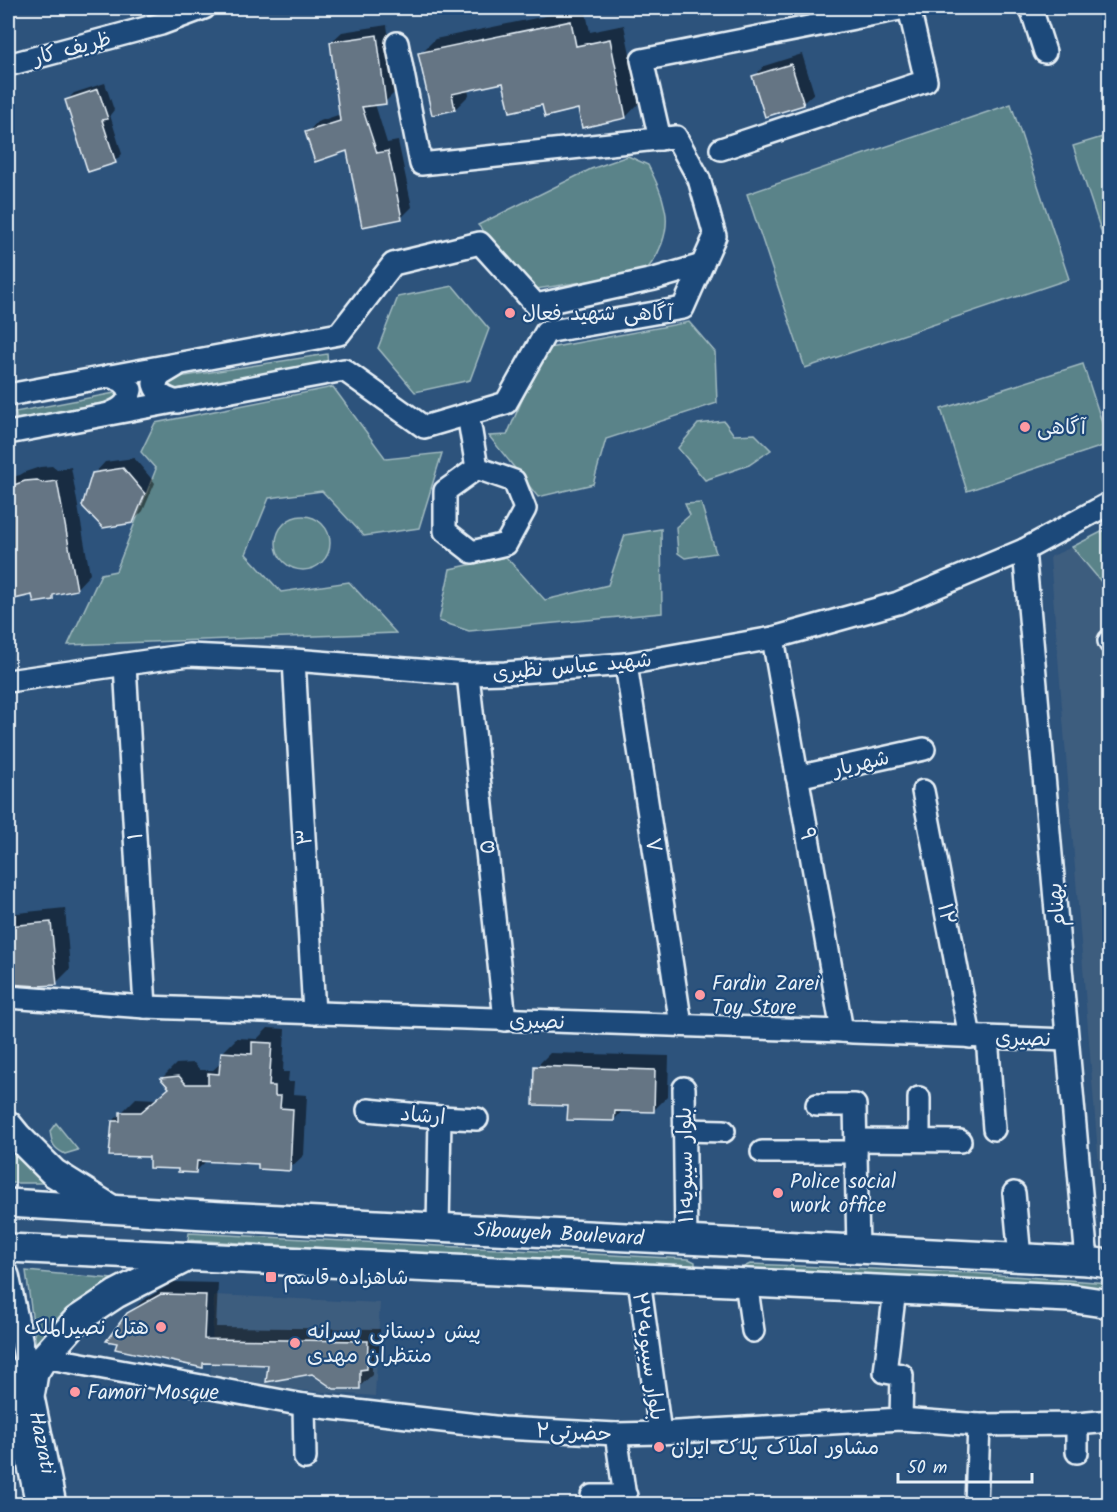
<svg xmlns="http://www.w3.org/2000/svg" width="1117" height="1512" font-family="Kalam,'Playpen Sans Arabic',sans-serif">
  <style>
    .built { fill: #3e5d7e }
    .green { fill: #5a8389; stroke: #a1bac0; stroke-width: 1.5 }
    .shadow { fill: #0007 }
    .building { fill: #657584; stroke: #e8f1f8; stroke-width: 1.5 }
    .lines { fill: none; stroke-linecap: round; stroke-linejoin: round }
    .minor-casing { stroke: #e8f1f8; stroke-width: 26 }
    .major-casing { stroke: #e8f1f8; stroke-width: 32 }
    .minor { stroke: #1f4a7a; stroke-width: 21 }
    .major { stroke: #1f4a7a; stroke-width: 27 }
    .poi-dot { fill: #ff9aa2; stroke: #1f4a7a; stroke-width: 2 }
    .labels { text-anchor: middle; stroke-width: 4.5; stroke-linejoin: round; paint-order: stroke }
    .street-label { font-size: 21px; fill: #e8f1f8; stroke: #1f4a7a }
    .poi-label { font-size: 21px; fill: #e8f1f8; stroke: #1f4a7a; text-anchor: start }
  </style>
  <rect width="100%" height="100%" fill="#2d537c"/>
  <filter id="ink" filterUnits="userSpaceOnUse"><feTurbulence type="fractalNoise" baseFrequency=".0167" numOctaves="2"/><feDisplacementMap in="SourceGraphic" scale="12" xChannelSelector="R" yChannelSelector="G"/><feConvolveMatrix kernelMatrix="1 2 1 2 8 2 1 2 1" color-interpolation-filters="sRGB"/></filter>
  <g filter="url(#ink)">
    <!-- built -->
    <path class="built" d="M 1072,547 L 1109,591 L 1109,1229 L 1104,1228 L 1050,557 Z
      M 214,1295 L 380,1303 L 375,1396 L 210,1383 Z"/>
    <!-- green -->
    <path class="green" d="M 1011,104 L 1069,279 L 805,368 L 747,194 Z
      M 1109,135 L 1110,255 L 1109,255 L 1073,146 Z
      M 628,156 L 648,165 C 655,179 662,193 665,209 C 670,231 659,258 643,273 L 536,289 L 478,225 L 591,169 Z
      M 453,286 L 489,329 L 470,380 L 415,392 L 378,348 L 398,297 Z
      M 689,322 L 715,352 L 717,403 L 606,439 L 593,484 L 538,497 L 489,436 L 507,435 L 544,349 Z
      M 327,354 L 328,365 L 168,390 L 166,379 Z
      M 1083,364 L 1109,444 L 967,491 L 941,409 Z
      M 333,387 L 386,459 L 442,453 L 419,528 L 364,536 L 322,491 L 269,498 L 246,554 L 281,592 L 349,582 L 396,633 L 68,645 L 101,574 L 116,571 L 156,469 L 141,452 L 155,423 Z
      M 120,392 L 118,400 L 17,419 L 15,412 Z
      M 724,421 L 734,435 L 755,434 L 771,450 L 749,465 L 705,480 L 678,448 L 698,424 Z
      M 701,503 L 716,553 L 685,558 L 678,553 L 676,527 L 690,515 L 685,504 Z
      M276 543a27 27 0 1 1 54 0a27 27 0 1 1-54 0Z
      M 1109,528 L 1109,591 L 1072,547 Z
      M 661,529 L 662,613 L 469,631 L 439,621 L 450,569 L 506,557 L 545,600 L 608,585 L 625,535 Z
      M 56,1123 L 78,1150 L 65,1154 C 53,1148 52,1144 50,1131 Z
      M 8,1147 L 49,1183 L 8,1183 Z
      M 189,1233 L 689,1259 L 695,1262 L 695,1267 L 689,1269 L 188,1240 Z
      M 750,1264 L 971,1273 L 1109,1283 L 1109,1292 L 747,1271 L 744,1267 Z
      M 26,1271 L 124,1280 L 79,1303 L 36,1345 Z"/>
    <!-- shadow -->
    <path class="shadow" d="M 585,8 L 590,32 L 624,25 L 640,102 L 626,117 L 579,108 L 543,103 L 505,82 L 468,89 L 469,95 L 455,109 L 420,54 L 435,39 Z
      M 387,25 L 396,91 L 385,102 L 375,104 L 387,143 L 398,141 L 412,207 L 401,218 L 348,149 L 307,133 L 317,122 L 341,114 L 331,42 L 342,32 Z
      M 802,54 L 814,93 L 803,103 L 754,77 L 764,66 Z
      M 105,83 L 114,110 L 110,115 L 122,154 L 115,161 L 67,100 L 74,93 Z
      M 134,458 L 155,483 L 143,511 L 132,522 L 94,474 L 105,462 Z
      M 52,466 L 57,470 L 71,467 L 90,574 L 76,589 L 59,592 L 52,598 L 34,593 L 11,598 L 8,579 L 8,478 L 20,475 L 25,472 L 40,467 Z
      M 65,908 L 70,969 L 56,983 L 38,985 L 8,983 L 8,914 Z
      M 268,1028 L 285,1029 L 283,1072 L 289,1072 L 288,1082 L 294,1082 L 293,1094 L 307,1095 L 304,1155 L 289,1169 L 260,1162 L 207,1160 L 196,1171 L 179,1168 L 151,1156 L 113,1121 L 136,1098 L 157,1099 L 170,1087 L 162,1078 L 176,1064 L 194,1063 L 200,1070 L 213,1070 L 222,1062 L 222,1053 L 237,1038 L 257,1039 Z
      M 550,1053 L 669,1056 L 668,1096 L 653,1111 L 623,1110 L 614,1120 L 569,1104 L 536,1067 Z
      M 174,1282 L 218,1283 L 216,1327 L 380,1329 L 379,1355 L 372,1362 L 372,1375 L 359,1387 L 313,1373 L 270,1363 L 207,1362 L 203,1366 L 128,1314 L 142,1301 Z"/>
    <!-- building -->
    <path class="building" d="M 571,21 L 576,46 L 610,39 L 626,118 L 582,128 L 578,109 L 545,117 L 542,105 L 510,112 L 503,83 L 452,94 L 455,110 L 432,115 L 418,53 Z
      M 377,35 L 386,104 L 362,107 L 377,153 L 388,151 L 402,219 L 362,227 L 347,151 L 315,162 L 305,132 L 340,121 L 330,42 Z
      M 791,64 L 804,105 L 765,117 L 752,76 Z
      M 98,89 L 108,119 L 102,120 L 116,163 L 88,172 L 65,100 Z
      M 123,468 L 145,494 L 133,523 L 103,528 L 82,506 L 92,473 Z
      M 37,480 L 42,483 L 57,481 L 77,590 L 53,595 L 53,600 L 34,603 L 32,595 L 10,600 L 8,586 L 8,487 L 25,481 Z
      M 51,922 L 57,985 L 38,986 L 8,984 L 8,926 Z
      M 252,1042 L 272,1043 L 269,1086 L 275,1086 L 275,1096 L 281,1096 L 280,1108 L 293,1109 L 290,1171 L 258,1169 L 258,1164 L 197,1161 L 196,1173 L 178,1172 L 178,1169 L 149,1168 L 149,1157 L 109,1156 L 112,1121 L 120,1121 L 120,1112 L 141,1112 L 169,1088 L 160,1078 L 179,1076 L 186,1084 L 208,1084 L 208,1073 L 219,1074 L 221,1052 L 252,1054 Z
      M 534,1066 L 655,1070 L 654,1112 L 615,1111 L 614,1121 L 567,1120 L 568,1106 L 533,1105 Z
      M 161,1294 L 206,1295 L 204,1339 L 368,1341 L 367,1369 L 360,1370 L 360,1389 L 334,1389 L 312,1374 L 266,1382 L 268,1365 L 203,1363 L 203,1368 L 115,1349 L 117,1343 L 106,1341 L 127,1313 Z"/>
    <g class="lines">
      <!-- minor casing -->
      <g class="minor-casing">
        <g id="minor">
          <path d="M 1031,8 L 1045,52"/>
          <path d="M 8,65 L 161,24 L 204,8"/>
          <path d="M 660,139 L 642,60 L 905,8"/>
          <path d="M 721,149 L 926,81 L 909,8"/>
          <path d="M 176,366 L 161,375 L 154,384 C 157,395 167,399 177,402"/>
          <path d="M 109,376 L 122,381 L 131,390 C 128,403 123,408 111,413"/>
          <path d="M 8,395 L 339,334 L 393,264 L 480,243 L 536,305 L 654,279 L 702,265"/>
          <path d="M 468,414 L 477,468 L 445,491 L 445,531 L 472,552 L 506,544 L 525,509 L 514,481 L 477,468"/>
          <path d="M 8,433 L 344,370 L 424,427 L 506,403 L 546,332 L 683,308 L 715,236 L 699,179 L 676,137 L 421,164 L 397,43"/>
          <path d="M 1024,550 L 1087,1261"/>
          <path d="M 773,638 L 842,1031"/>
          <path d="M 1109,641 L 1110,643"/>
          <path d="M 294,660 L 314,1013"/>
          <path d="M 626,664 L 681,1025"/>
          <path d="M 125,665 L 145,1007"/>
          <path d="M 468,674 L 505,1020"/>
          <path d="M 8,681 L 189,655 L 294,660 L 468,674 L 505,673 L 626,664 L 773,638 L 898,603 L 1024,550 L 1110,503"/>
          <path d="M 797,777 L 924,749"/>
          <path d="M 923,791 L 970,1037"/>
          <path d="M 8,997 L 145,1007 L 842,1031 L 853,1032 L 1067,1040"/>
          <path d="M 987,1037 L 994,1129"/>
          <path d="M 684,1088 L 686,1241"/>
          <path d="M 919,1098 L 919,1140"/>
          <path d="M 817,1105 L 855,1105 L 858,1250"/>
          <path d="M 368,1110 L 440,1117 L 477,1119"/>
          <path d="M 684,1130 L 724,1131"/>
          <path d="M 856,1140 L 960,1141"/>
          <path d="M 762,1152 L 856,1152"/>
          <path d="M 1014,1193 L 1020,1258"/>
          <path d="M 438,1228 L 440,1117"/>
          <path id="s1" d="M 8,1275 L 55,1504"/>
          <path d="M 639,1279 L 660,1433"/>
          <path d="M 746,1282 L 753,1331"/>
          <path d="M 895,1290 L 885,1372 L 902,1375 L 901,1419"/>
          <path d="M 44,1357 L 304,1405 L 503,1428 L 616,1434 L 660,1433 L 901,1419 L 979,1425 L 1077,1424 L 1110,1421"/>
          <path d="M 8,1369 L 37,1504"/>
          <path d="M 304,1405 L 305,1458"/>
          <path d="M 616,1434 L 626,1504"/>
          <path d="M 1077,1452 L 1077,1424"/>
          <path d="M 592,1496 L 626,1496"/>
          <path d="M 976,1504 L 979,1425"/>
        </g>
      </g>
      <!-- major casing -->
      <g class="major-casing">
        <g id="major">
          <path d="M 8,1125 L 17,1136 L 54,1173 L 110,1208"/>
          <path id="s2" d="M 8,1203 L 222,1216 L 1087,1261 L 1110,1264"/>
          <path d="M 8,1248 L 1069,1298 L 1110,1304"/>
          <path d="M 31,1391 L 34,1373 L 44,1357 L 77,1320 L 116,1294 L 188,1257"/>
        </g>
      </g>
      <!-- minor -->
      <use href="#minor" class="minor"/>
      <!-- major -->
      <use href="#major" class="major"/>
    </g>
  </g>
  <!-- markers -->
  <g class="poi-dot">
    <circle cx="510" cy="313" r="6"/>
    <circle cx="1025" cy="427" r="6"/>
    <circle cx="700" cy="995" r="6"/>
    <circle cx="778" cy="1193" r="6"/>
    <rect x="265" y="1271" width="12" height="12" rx="3"/>
    <circle cx="161" cy="1327" r="6"/>
    <circle cx="295" cy="1343" r="6"/>
    <circle cx="75" cy="1392" r="6"/>
    <circle cx="659" cy="1447" r="6"/>
  </g>
  <g class="labels">
    <!-- street labels -->
    <g class="street-label">
      <text transform="translate(72 48) rotate(-15)" y="7">ظریف کار</text>
      <text transform="translate(572 666) rotate(-5)" y="7">شهید عباس نظیری</text>
      <text transform="translate(861 763) rotate(-13)" y="7">شهریار</text>
      <text transform="translate(808 834) rotate(80)" y="7">۹</text>
      <text transform="translate(135 836) rotate(-93)" y="7">۱</text>
      <text transform="translate(304 837) rotate(-93)" y="7">۳</text>
      <text transform="translate(654 845) rotate(81)" y="7">۷</text>
      <text transform="translate(487 847) rotate(-96)" y="7">۵</text>
      <text transform="translate(1056 905) rotate(-95)" y="7">بهنام</text>
      <text transform="translate(947 914) rotate(79)" y="7">۱۲</text>
      <text transform="translate(537 1021) rotate(2)" y="7">نصیری</text>
      <text transform="translate(1023 1038) rotate(2)" y="7">نصیری</text>
      <text transform="translate(423 1115) rotate(5)" y="7">ارشاد</text>
      <text transform="translate(685 1165) rotate(-91)" y="7">بلوار سیبویه۱۱</text>
      <text dy="7" stroke="none"><textPath href="#s2" startOffset="552">Sibouyeh Boulevard</textPath></text>
      <text transform="translate(649 1356) rotate(82)" y="7">بلوار سیبویه۲۲</text>
      <text transform="translate(574 1432) rotate(3)" y="7">حضرتی۲</text>
      <text dy="7" stroke="none"><textPath href="#s1" startOffset="171">Hazrati</textPath></text>
    </g>
    <!-- poi labels -->
    <g class="poi-label">
      <text x="522" y="320">آگاهی شهید فعال</text>
      <text x="1037" y="434">آگاهی</text>
      <text x="712" y="990">Fardin Zarei<tspan x="712" dy="24">Toy Store</tspan></text>
      <text x="790" y="1188">Police social<tspan x="790" dy="24">work office</tspan></text>
      <text x="283" y="1284">شاهزاده قاسم</text>
      <text x="149" y="1334" text-anchor="end">هتل نصیرالملک</text>
      <text x="307" y="1338">پیش دبستانی پسرانه<tspan x="307" dy="24">منتظران مهدی</tspan></text>
      <text x="87" y="1399">Famori Mosque</text>
      <text x="671" y="1454">مشاور املاک پلاک ایران</text>
    </g>
  </g>
  <!-- margin -->
  <rect width="1117" height="1512" fill="none" stroke="#1f4a7a" stroke-width="30"/>
  <rect x="15" y="15" width="1087" height="1482" fill="none" stroke="#e8f1f8" stroke-width="2" filter="url(#ink)"/>
  <!-- scale -->
  <path d="M898 1473v9h134v-9" fill="none" stroke="#e8f1f8" stroke-width="3"/>
  <text x="907" y="1473" font-size="18" fill="#e8f1f8" stroke="#1f4a7a" stroke-width="4.5" paint-order="stroke">50 m</text>
</svg>
